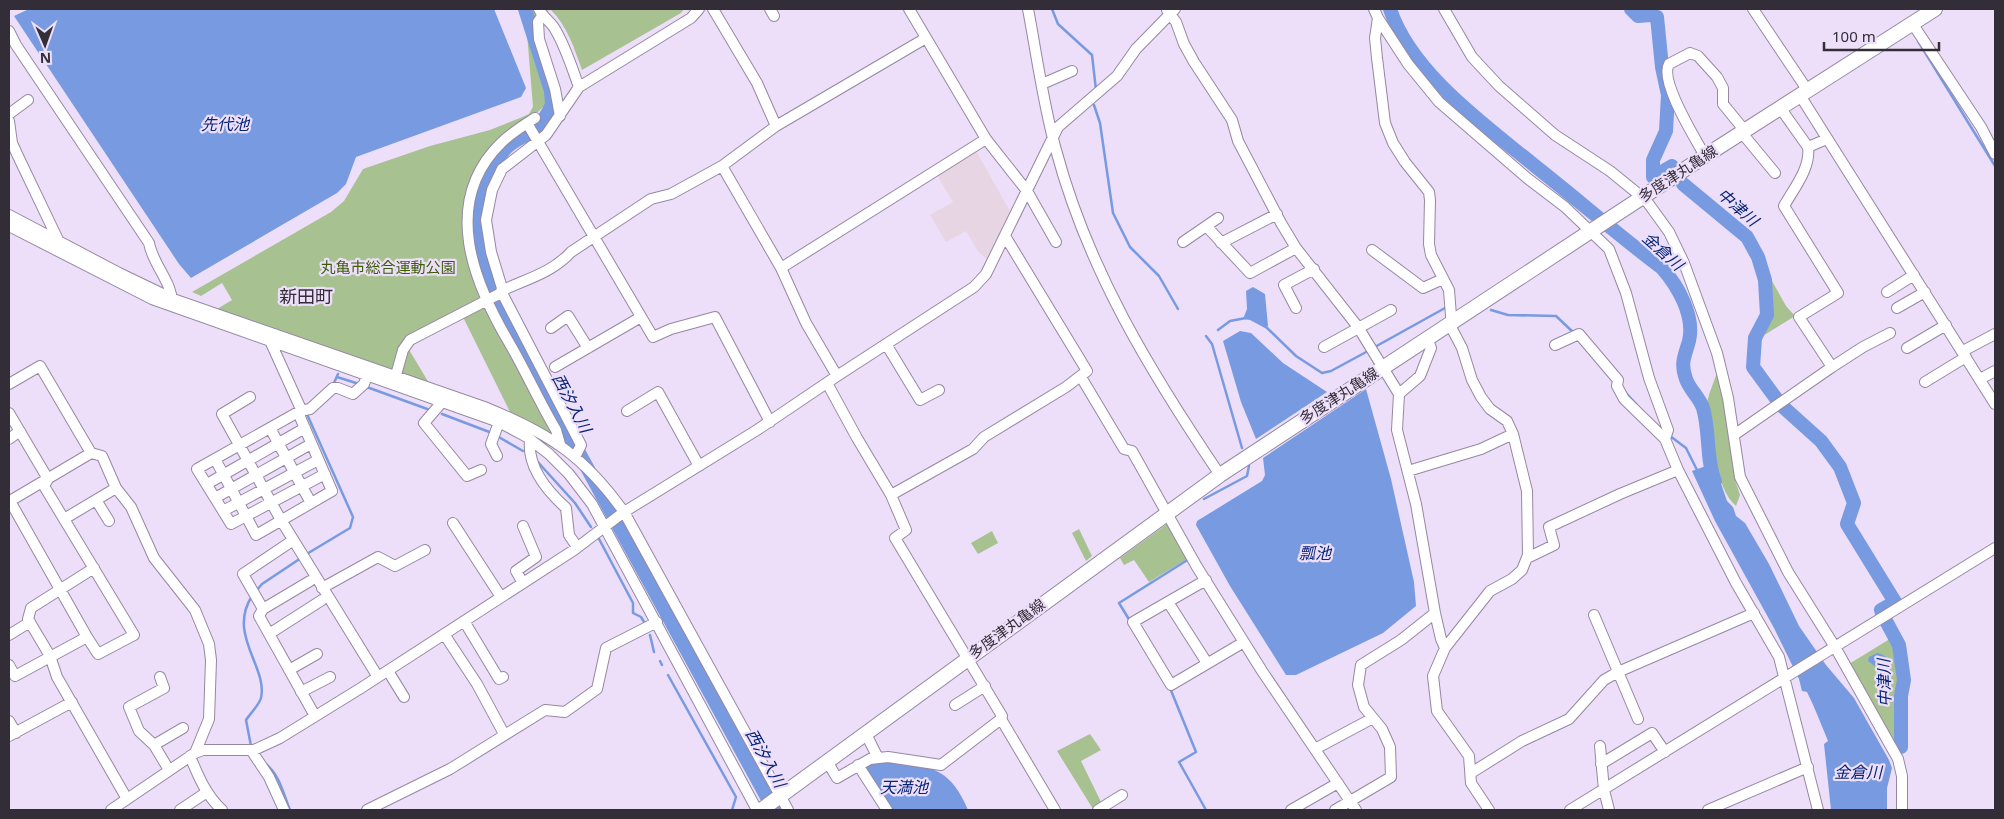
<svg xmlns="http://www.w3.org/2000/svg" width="2004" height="819" font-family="'Noto Sans','Noto Sans JP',sans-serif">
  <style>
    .education { fill: #e8d5e4 }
    .green { fill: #a8c191 }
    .water { fill: #789ae1 }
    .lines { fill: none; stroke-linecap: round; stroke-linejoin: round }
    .stream { stroke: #789ae1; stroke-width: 2.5 }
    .river { stroke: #789ae1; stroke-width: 14 }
    .minor-casing { stroke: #9588a1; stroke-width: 12 }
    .major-casing { stroke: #9588a1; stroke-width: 16 }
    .minor { stroke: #fff; stroke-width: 10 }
    .major { stroke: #fff; stroke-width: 14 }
    .labels { text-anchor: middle; stroke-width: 4.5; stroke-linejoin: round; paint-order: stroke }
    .street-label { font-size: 15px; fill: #322d37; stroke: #eddffa }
    .park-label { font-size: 15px; fill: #3c5d08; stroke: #eddffa }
    .water-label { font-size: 16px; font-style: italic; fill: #062475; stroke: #eddffa }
    .quarter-label { font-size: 18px; fill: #322d37; stroke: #eddffa }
  </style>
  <rect width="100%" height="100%" fill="#eddffa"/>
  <!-- education -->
  <path class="education" d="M 975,149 L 1012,215 L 989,262 L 978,251 L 966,231 L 946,242 L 930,215 L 953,202 L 937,175 Z"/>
  <!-- green -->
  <path class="green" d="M 525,9 L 684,9 L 681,13 L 582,70 C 574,48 568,27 551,10 L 544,11 L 541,34 L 558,92 L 530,120 L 491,152 L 465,205 L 484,305 L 553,436 L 510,412 L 463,317 L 408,348 L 429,383 L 217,309 L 232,300 L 222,283 L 201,296 L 192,292 L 331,212 L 344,201 L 363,169 L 430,146 L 490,130 L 520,118 L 529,114 L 533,107 Z
    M 1767,281 L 1772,281 L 1786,306 L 1795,316 L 1766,334 L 1760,335 C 1771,318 1768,301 1767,281 Z
    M 1717,372 L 1729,427 L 1735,480 L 1740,495 L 1736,506 C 1716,489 1708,432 1707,406 C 1707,396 1714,383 1717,372 Z
    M 1167,524 L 1187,559 L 1149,582 L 1134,560 L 1124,565 L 1120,558 Z
    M 1079,529 L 1092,556 L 1086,561 L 1072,533 Z
    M 992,531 L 998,543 L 978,554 L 971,543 Z
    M 1893,637 L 1901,669 L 1899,744 L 1897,748 L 1849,664 Z
    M 1090,734 L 1101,750 L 1081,761 L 1102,804 L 1093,809 L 1057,751 Z"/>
  <!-- water -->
  <path class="water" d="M 29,9 L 494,9 L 526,88 L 521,97 L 356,157 L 346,184 L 337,193 L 191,278 L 179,264 L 14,16 Z
    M 1253,287 L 1265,294 L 1268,326 L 1265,328 L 1250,320 L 1243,319 L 1247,309 L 1246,291 Z
    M 1240,331 L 1251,333 L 1283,363 L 1327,392 L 1256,439 L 1241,402 L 1223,341 Z
    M 1366,389 L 1391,479 L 1414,582 L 1416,606 L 1383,633 L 1296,675 L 1286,675 L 1230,586 L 1196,525 L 1197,521 L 1262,481 L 1265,475 L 1263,458 Z
    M 1714,463 L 1727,501 L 1733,507 L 1736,516 L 1745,523 L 1769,564 L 1799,626 L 1826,665 L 1854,698 L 1889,760 L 1892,768 L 1887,788 L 1887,810 L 1831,810 L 1824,744 L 1828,741 C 1821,724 1815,708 1807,692 L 1802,691 L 1799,679 L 1774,628 L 1715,521 L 1692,471 Z
    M 1877,653 C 1888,655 1892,664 1890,674 L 1879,676 L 1876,667 L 1868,661 L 1869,657 Z
    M 883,759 C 927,767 949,764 968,810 L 891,810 L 863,764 Z"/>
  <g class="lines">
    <!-- stream -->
    <path class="stream" d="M 1052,9 L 1058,24 L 1092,55 L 1096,90
      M 1918,41 L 1995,166
      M 1094,105 L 1100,123 L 1113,213 L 1130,247 L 1159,276 L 1178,309
      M 1491,310 L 1508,315 L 1556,316 L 1574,333
      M 1264,325 L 1296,356 L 1322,373 L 1331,371 L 1368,351
      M 1218,330 L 1230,321 L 1246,318
      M 1206,336 L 1212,344 L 1242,448
      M 1373,348 L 1445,308
      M 337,377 L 359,384
      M 333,385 L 338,374
      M 364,386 L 430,410
      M 1625,392 L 1637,405
      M 442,414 L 492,433
      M 497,436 L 523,451
      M 1670,436 L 1686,448 L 1698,472
      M 536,460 L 575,503 L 591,527
      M 1204,499 L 1247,476 L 1249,466
      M 598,537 L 633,603 L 633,613 L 641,617 L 646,625
      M 305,555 L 350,528 L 353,517 L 306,412
      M 257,590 L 262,584 L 301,558
      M 1130,621 L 1119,603 L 1189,559
      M 650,635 L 654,652
      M 660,661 L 662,665
      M 668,675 L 736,797 L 732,810
      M 1170,688 L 1196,752 L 1179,762 L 1206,810
      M 251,746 L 246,720 C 250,714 259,705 261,698 C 268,667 227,635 252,596
      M 266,764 C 280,776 283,793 290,810"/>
    <!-- river -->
    <path class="river" d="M 525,9 L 551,91 L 552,105 C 548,113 544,121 537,127 C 528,136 514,139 505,149 C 463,197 472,244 495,299 L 774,810
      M 1390,9 C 1411,73 1485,125 1535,166 C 1577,199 1618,235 1662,268 C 1678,286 1695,316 1689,341 C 1685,356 1680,362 1686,379 C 1689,389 1700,398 1703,408 C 1710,431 1706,461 1715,481
      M 1631,9 L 1638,16 L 1650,15 L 1657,17 L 1662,67 L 1668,95 L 1666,131 L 1653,160 L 1653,177 L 1672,166 L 1673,168
      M 1683,184 L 1747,237 L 1758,257 L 1765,280 L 1767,315 L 1755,338 L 1753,367 L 1778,401
      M 1782,406 L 1821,441 L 1840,467 L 1854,503 L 1847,524 L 1895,602 L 1881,610 L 1882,613
      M 1886,621 L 1899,645 L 1904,680 L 1901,696 L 1901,747"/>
    <!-- minor casing -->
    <g class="minor-casing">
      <path id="minor" d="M 539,9 C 543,18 552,22 556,31 C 566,48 572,68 579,87
        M 713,9 L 757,83 L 776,126
        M 770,9 L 774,16
        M 909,9 L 986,139 L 1027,191 L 1056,242
        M 1028,9 C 1037,56 1043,104 1056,150 C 1088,270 1151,373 1220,475
        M 1374,9 L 1378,18 L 1375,38 L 1377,58 L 1385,123 L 1393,143 L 1405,162 L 1429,192 L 1430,200 L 1429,244 L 1431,255 L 1449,290 L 1452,329 L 1462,348 L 1472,380 L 1481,397 L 1490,409 L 1507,421 L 1513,434 L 1527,491 L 1528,555 L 1522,570 L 1512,579 L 1490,591 L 1445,648 L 1433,676 L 1437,711 L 1469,756 L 1471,783 L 1489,810
        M 1444,9 L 1472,57 L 1499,86 L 1555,135 L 1610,171 L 1637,193 L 1648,203 L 1669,232 L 1684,263 L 1717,353 L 1728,398 L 1740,477 L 1788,572 L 1835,647 L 1898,759 L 1902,776 L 1902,810
        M 1753,9 L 1808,91
        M 1167,10 L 1176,22 L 1184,44 L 1194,62 L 1232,120 L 1238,141 L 1281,223 L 1296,248 L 1358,327 L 1399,394 L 1397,430 L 1416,504 L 1435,613 L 1441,639 L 1445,648
        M 542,16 L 538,22 L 539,39 L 555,89 L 560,116
        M 1378,18 L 1408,64 L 1439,102 L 1527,178 L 1565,207 L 1609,249 L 1626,293 L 1649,378 L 1668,430 L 1665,439 L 1678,470 L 1736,583 L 1779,657 L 1818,810
        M 1912,23 L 1981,127 L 1995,154
        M 9,31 L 16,45 L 149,243 C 153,265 171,280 172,302
        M 1042,84 L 1072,71
        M 1801,97 L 1995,404
        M 9,114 L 28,100
        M 535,118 C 524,125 511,133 501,143 C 440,203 474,284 511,346 C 527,374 540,403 556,430 L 560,444
        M 9,121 L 12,143 L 17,154 L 60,244
        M 527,123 L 653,337 L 671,329 L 715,317 L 770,422
        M 1742,133 L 1775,173
        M 1808,147 L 1827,139
        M 1705,156 C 1695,138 1659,81 1669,64 L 1690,53 L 1698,56 L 1717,77 L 1723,88 L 1723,104 L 1745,131
        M 722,166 L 781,268 L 806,323 L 837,376
        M 9,215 L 119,273 L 173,299 L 487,408 C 550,434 584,456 624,512 L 788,810
        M 9,226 L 152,299 L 499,422 L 527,437 L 549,454 L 569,474 L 592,504 L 757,810
        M 1207,227 L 1250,273 L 1296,248
        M 1183,242 L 1218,218
        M 1221,243 L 1277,214
        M 1372,250 L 1423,288 L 1443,279
        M 781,268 L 986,139
        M 1887,292 L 1914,275
        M 1296,308 L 1284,285 L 1314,269
        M 1897,308 L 1925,292
        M 551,328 L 568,316 L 588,348
        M 272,339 L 271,343 L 300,407 L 300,417 L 332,491 L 256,535 L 246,516 L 231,524 L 197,469 L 300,411 L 310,409 L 333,388 L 338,388 L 353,394 L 364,384 L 369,370
        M 886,344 L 920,400 L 939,390
        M 1555,345 L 1579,334 L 1618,380 L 1617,386 L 1624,399 L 1665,439
        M 1324,347 L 1391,310
        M 1907,348 L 1946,325
        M 1963,351 L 1995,334
        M 555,367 L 641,317
        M 1832,367 L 1863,347 L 1890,333
        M 1081,377 L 1124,449 L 1132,451 L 1197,567 L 1262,671 L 1356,810
        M 1980,379 L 1995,371
        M 394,382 L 403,350 L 410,340 L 501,293 L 502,288 L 491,252 L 486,220 L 492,190 L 502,169 L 546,135 L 579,87 L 691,18 L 699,9
        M 1925,382 L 1966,357
        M 827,383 L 857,438 L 891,495 L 906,530 L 895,538 L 1002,716 L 1001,719 L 1055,810
        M 9,384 L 40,366 L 91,453 L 10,501 L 87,637
        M 1399,394 L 1420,376 L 1431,348 L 1427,338
        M 445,395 L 443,401 L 424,423 L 467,476 L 481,470
        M 250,397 L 222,414 L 281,520 L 378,677
        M 627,411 L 658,392 L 699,466
        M 9,413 L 48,479 L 44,486 L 134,635 L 98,654 L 87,637 L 15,676 L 9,665
        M 270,428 L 311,503
        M 1734,435 L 1832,367 L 1799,317 L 1838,293 L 1784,206 C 1794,188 1811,168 1808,147 L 1781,109
        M 9,439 L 20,431
        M 530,440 C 527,468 547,491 566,508 L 569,535 L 577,547
        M 91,453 L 102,456 L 116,488 L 131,507 L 154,558 L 195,610 L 209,644 L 211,660 L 209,719 L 195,753
        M 497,456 L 491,444 L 499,422
        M 575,457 L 581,445 L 501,291 C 526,279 552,273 571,252 L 651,199 L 671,194 L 722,166 L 776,126 L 926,38
        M 215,459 L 246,516 L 325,474
        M 1408,471 L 1481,449 L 1513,434
        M 207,484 L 305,428
        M 891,495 L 973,449 L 984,437 L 1066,387 L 1087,371 L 1005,236
        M 215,498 L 311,444
        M 96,500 L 109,521
        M 223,511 L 318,460
        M 64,519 L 116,488
        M 453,523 L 501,597
        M 1527,558 L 1554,545 L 1549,527 L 1620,494 L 1678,470
        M 94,568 L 31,608 L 28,619 L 50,656 L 57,677 L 127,799
        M 1206,580 L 1133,622 L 1171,685 L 1244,642
        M 310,581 L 263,609 L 259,616 L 315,716
        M 523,583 L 516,571 L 536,557 L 523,526
        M 322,588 L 378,557 L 395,566 L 425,550
        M 1168,602 L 1207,663
        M 263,609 L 243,574 L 289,543
        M 1594,615 L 1638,719
        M 464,621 L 499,679 L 503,677
        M 269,634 L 322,600
        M 444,634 L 477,684 L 504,734
        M 9,635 L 30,622
        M 289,670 L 317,654
        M 388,671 L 404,697
        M 160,677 L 164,688 L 129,707 L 139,731 L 154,745 L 169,770
        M 301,692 L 330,677
        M 955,705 L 985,686
        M 9,721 L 16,733
        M 866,734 L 878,758
        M 9,736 L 72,702
        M 154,745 L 183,728
        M 1600,746 L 1604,790 L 1609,810
        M 1315,749 L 1373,718
        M 251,750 L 269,777 L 284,810
        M 190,756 C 198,776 206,795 222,810
        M 828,763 L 837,778 L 870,759 L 888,757 L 941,765 L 1001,719
        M 1601,764 L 1652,733 L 1665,752
        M 858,765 L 887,810
        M 1471,773 L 1522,741 L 1569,719 L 1604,680 L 1618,672 L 1754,613
        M 111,810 L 195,753 L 203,750 L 254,750 L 280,738 L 361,688 L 574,550 L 624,512 L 757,430 L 837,376 L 974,287 L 986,274 L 1058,127 L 1117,76 L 1136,49 L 1175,9
        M 180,810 L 207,792
        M 367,810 L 450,769 L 545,710 L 565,712 L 597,689 L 606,648 L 657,622
        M 1098,810 L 1122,795
        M 1291,810 L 1338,783
        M 1335,810 L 1391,777 L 1390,747 L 1382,729 L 1364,707 L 1358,685 L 1361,665 L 1401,640 L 1435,613
        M 1570,810 L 1995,548
        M 1708,810 L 1808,767"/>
    </g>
    <!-- major casing -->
    <g class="major-casing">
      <path id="major" d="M 761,810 L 1220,475 L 1705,156 L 1935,9"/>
    </g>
    <!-- minor -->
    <use href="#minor" class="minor"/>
    <!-- major -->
    <use href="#major" class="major"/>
  </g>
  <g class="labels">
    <!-- street labels -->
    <g class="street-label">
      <text transform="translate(1678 174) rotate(-33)" y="5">多度津丸亀線</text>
      <text transform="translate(1339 396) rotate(-33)" y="5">多度津丸亀線</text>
      <text transform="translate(1007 629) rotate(-36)" y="5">多度津丸亀線</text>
    </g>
    <!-- park labels -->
    <g class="park-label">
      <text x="388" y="273">丸亀市総合運動公園</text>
    </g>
    <!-- water labels -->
    <g class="water-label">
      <text x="225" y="130">先代池</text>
      <text transform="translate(1738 207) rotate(41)" y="6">中津川</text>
      <text transform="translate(1663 251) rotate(42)" y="6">金倉川</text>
      <text transform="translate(572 403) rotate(62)" y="6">西汐入川</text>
      <text x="1315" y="559">瓢池</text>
      <text transform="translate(1884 683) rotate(-92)" y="6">中津川</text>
      <text transform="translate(766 758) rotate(61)" y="6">西汐入川</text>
      <text x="1858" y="778">金倉川</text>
      <text x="904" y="793">天満池</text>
    </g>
    <!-- quarter labels -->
    <g class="quarter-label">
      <text x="306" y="303">新田町</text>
    </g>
  </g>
  <!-- border -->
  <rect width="2004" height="819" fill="none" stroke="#322d37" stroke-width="20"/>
  <!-- north arrow -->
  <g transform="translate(45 45) rotate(178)" stroke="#eddffa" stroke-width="4" paint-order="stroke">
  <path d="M0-4L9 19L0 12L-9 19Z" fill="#322d37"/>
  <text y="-8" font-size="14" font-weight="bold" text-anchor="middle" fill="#322d37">N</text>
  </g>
  <!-- scale -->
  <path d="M1824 42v8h115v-8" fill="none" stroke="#322d37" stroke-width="2.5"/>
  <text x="1832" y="42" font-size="15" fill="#322d37" stroke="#eddffa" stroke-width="4" paint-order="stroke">100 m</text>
</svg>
